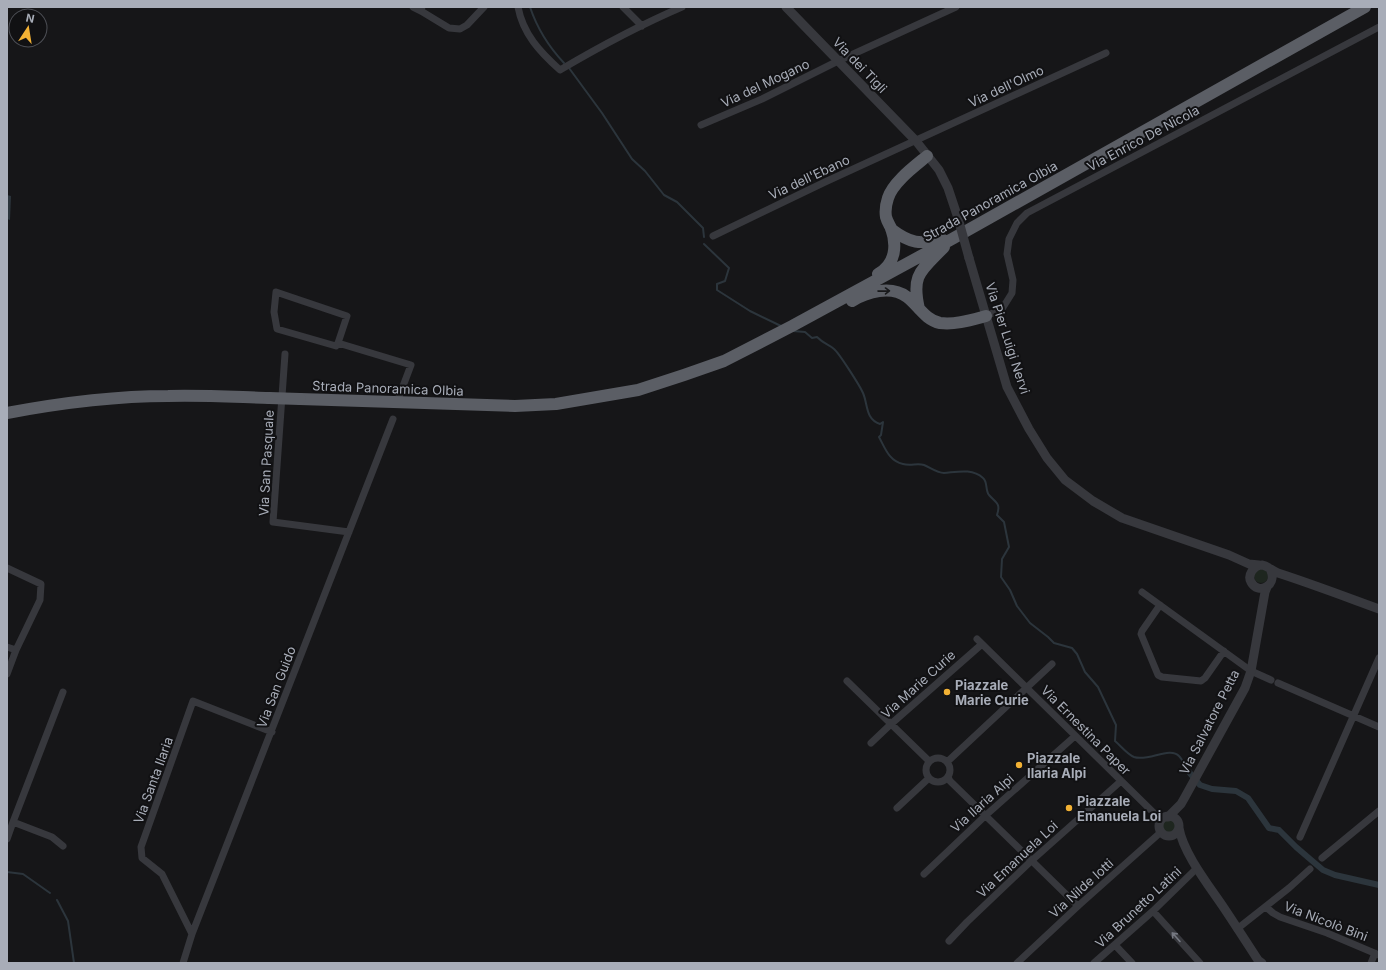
<svg xmlns="http://www.w3.org/2000/svg" width="1386" height="970" font-family="Inter,sans-serif">
  <style>
    .green { fill: #1e261f }
    .water { fill: #2c353c }
    .lines { fill: none; stroke-linecap: round; stroke-linejoin: round }
    .stream { stroke: #2c353c; stroke-width: 2 }
    .canal { stroke: #2c353c; stroke-width: 6 }
    .minor { stroke: #37383d; stroke-width: 7 }
    .tertiary { stroke: #37383d; stroke-width: 9 }
    .trunk { stroke: #5b5e65; stroke-width: 12 }
    .tertiary-bridge { stroke: #37383d; stroke-width: 9 }
    .trunk-bridge { stroke: #5b5e65; stroke-width: 12 }
    .oneway { stroke: #18191b }
    .oneway2 { stroke: #757881 }
    .poi-dot { fill: #f2b134; stroke: #111113; stroke-width: 1.5 }
    .labels { text-anchor: middle; stroke-width: 4; stroke-linejoin: round; paint-order: stroke }
    .street-label { font-size: 13px; fill: #a8adb8; stroke: #111113 }
    .poi-label { font-size: 13px; font-weight: bold; fill: #a8adb8; stroke: #111113; text-anchor: start }
  </style>
  <rect width="100%" height="100%" fill="#161618"/>
  <!-- green -->
  <path class="green" d="M1254 576a7 7 0 1 1 14 0a7 7 0 1 1-14 0Z
    M1162 827a7 7 0 1 1 14 0a7 7 0 1 1-14 0Z"/>
  <!-- water -->
  <path class="water" d="M 7,195 L 11,196 L 10,220 L 7,219 Z"/>
  <g class="lines">
    <!-- stream -->
    <path class="stream" d="M 530,7 C 537,28 549,47 564,63
      M 569,68 L 602,113 L 632,159 L 645,171 L 664,195 L 677,202 L 703,228 L 704,237
      M 704,244 L 729,268 L 725,281 L 717,284 L 717,290 L 750,311 L 781,326
      M 793,331 L 805,332 L 812,338 L 817,337 C 824,344 828,344 834,349 C 839,353 860,386 863,393 C 868,404 865,419 880,424 L 883,422 L 881,435 L 879,437 C 885,448 889,461 903,464 C 910,466 918,463 924,465 C 931,468 937,473 944,473 C 957,472 972,468 983,478 C 988,482 985,490 989,495 C 996,503 1001,503 997,515 L 1004,522 L 1009,547 L 1002,559 L 1001,577 L 1010,590 L 1017,606 L 1030,623 L 1048,637 L 1054,643 L 1072,648 L 1077,654 L 1085,672 L 1098,687 L 1116,725 L 1115,741 C 1121,746 1127,754 1134,757 C 1148,762 1170,746 1179,756 C 1183,760 1186,767 1189,772
      M 7,872 L 23,874 L 50,893
      M 57,900 L 68,921 L 74,963"/>
    <!-- canal -->
    <path class="canal" d="M 1189,772 L 1200,785 L 1212,789 L 1236,791 L 1248,798 L 1269,828 L 1279,830 L 1296,847 L 1310,859 L 1323,870 L 1335,875 L 1379,885"/>
    <!-- minor -->
    <path class="minor" d="M 413,7 L 421,11
      M 422,7 L 421,11 L 449,28 L 460,29 L 467,25 L 484,7
      M 518,7 C 523,34 540,52 560,70 C 599,47 640,25 682,7
      M 623,7 L 642,26
      M 701,125 L 762,99 L 838,61 L 956,7
      M 713,236 L 825,182 L 1106,53
      M 276,292 L 347,316 L 338,343 L 336,346 L 277,329 L 274,312 Z
      M 986,316 L 1002,309 L 1012,293 L 1013,280 L 1007,254 L 1009,239 L 1017,223 L 1027,213 L 1379,27
      M 338,343 L 411,365 L 397,402
      M 285,354 L 273,522 L 349,532
      M 7,568 L 41,584 L 40,600 L 16,650 L 7,674
      M 1142,592 L 1251,671 L 1271,680
      M 1160,605 L 1142,631 L 1141,634 L 1158,675 L 1162,677 L 1201,681 L 1205,678 L 1224,651
      M 977,639 L 1161,820
      M 7,647 L 16,650
      M 847,681 L 929,761
      M 1278,683 L 1379,727
      M 871,743 L 891,724 L 982,644
      M926 770a12 12 0 1 1 24 0a12 12 0 1 1-24 0Z
      M 947,762 L 1052,664
      M 948,777 L 950,781 L 1078,906
      M 897,808 L 929,778
      M 1300,837 L 1379,658
      M 7,839 L 13,822
      M 63,846 L 52,837 L 13,822 L 63,692
      M 1322,858 L 1379,811
      M 924,874 L 985,816 L 1075,736
      M 1266,907 L 1273,913 L 1280,917 L 1327,933 L 1379,955
      M 1153,911 L 1200,963
      M 1237,929 L 1289,888 L 1310,869
      M 192,934 L 162,874 L 142,858 L 141,847 L 193,701 L 272,732
      M 949,941 L 967,922 L 1029,863 L 1121,781
      M 1115,945 L 1132,963
      M 183,963 L 192,934 L 393,419
      M 1017,963 L 1078,906 L 1161,832
      M 1094,963 L 1153,911 L 1197,868
      M 1371,963 L 1375,953"/>
    <!-- tertiary -->
    <path class="tertiary" d="M 786,7 L 916,141 L 939,170 L 948,188 L 958,218
      M 969,258 L 1007,387 L 1029,429 L 1047,458 L 1065,480 L 1093,501 L 1122,518 L 1229,555 L 1249,564 L 1259,565
      M 1271,571 C 1277,586 1258,595 1251,582 C 1247,575 1254,565 1262,565 C 1268,566 1272,571 1278,573 C 1312,584 1346,597 1379,609
      M1159 826a10 10 0 1 1 20 0a10 10 0 1 1-20 0Z
      M 1168,817 L 1181,804 L 1185,797 L 1245,688 L 1251,671 L 1265,592 L 1267,587
      M 1179,828 C 1183,853 1210,887 1224,908 C 1236,926 1247,943 1258,960 L 1262,963"/>
    <!-- trunk -->
    <path class="trunk" d="M 891,229 C 911,244 919,244 943,240
      M 878,274 C 896,264 897,245 891,228 C 889,224 887,221 886,217 C 885,211 886,204 888,198 C 893,182 915,166 927,156
      M 852,301 C 867,292 891,285 907,297 C 918,305 925,320 940,323 C 955,325 971,320 986,316
      M 919,309 C 911,274 921,271 944,247
      M 300,399 L 515,406 L 556,404 L 638,390 L 684,375 L 724,361 L 792,326 L 952,239 L 1365,7
      M 7,413 C 60,403 114,396 168,396 C 202,395 235,397 269,398"/>
    <!-- tertiary-bridge -->
    <path class="tertiary-bridge" d="M 958,218 L 969,258"/>
    <!-- trunk-bridge -->
    <path class="trunk-bridge" d="M 269,398 L 300,399"/>
  </g>
  <!-- one-way arrows -->
  <defs><path id="oneway-shaft" d="M-6 0H5M1.5-3L5.5 0L1.5 3" fill="none" stroke-width="1.6" stroke-linecap="round" stroke-linejoin="round"/></defs>
  <use class="oneway" href="#oneway-shaft" transform="translate(884 291) rotate(-1)"/>
  <use class="oneway2" href="#oneway-shaft" transform="translate(1176 937) rotate(-132)"/>
  <!-- markers -->
  <g class="poi-dot">
    <circle cx="947" cy="692" r="4"/>
    <circle cx="1019" cy="765" r="4"/>
    <circle cx="1069" cy="808" r="4"/>
  </g>
  <g class="labels">
    <!-- street labels -->
    <g class="street-label">
      <text transform="translate(860 65) rotate(46)" y="5">Via dei Tigli</text>
      <text transform="translate(765 83) rotate(-25)" y="5">Via del Mogano</text>
      <text transform="translate(1006 86) rotate(-25)" y="5">Via dell'Olmo</text>
      <text transform="translate(1143 138) rotate(-28)" y="5">Via Enrico De Nicola</text>
      <text transform="translate(809 177) rotate(-25)" y="5">Via dell'Ebano</text>
      <text transform="translate(990 201) rotate(-29)" y="5">Strada Panoramica Olbia</text>
      <text transform="translate(1008 338) rotate(72)" y="5">Via Pier Luigi Nervi</text>
      <text transform="translate(388 388) rotate(2)" y="5">Strada Panoramica Olbia</text>
      <text transform="translate(266 463) rotate(-87)" y="5">Via San Pasquale</text>
      <text transform="translate(918 684) rotate(-42)" y="5">Via Marie Curie</text>
      <text transform="translate(276 687) rotate(-69)" y="5">Via San Guido</text>
      <text transform="translate(1209 722) rotate(-63)" y="5">Via Salvatore Petta</text>
      <text transform="translate(1086 730) rotate(45)" y="5">Via Ernestina Paper</text>
      <text transform="translate(153 780) rotate(-70)" y="5">Via Santa Ilaria</text>
      <text transform="translate(982 803) rotate(-42)" y="5">Via Ilaria Alpi</text>
      <text transform="translate(1017 859) rotate(-43)" y="5">Via Emanuela Loi</text>
      <text transform="translate(1081 888) rotate(-42)" y="5">Via Nilde Iotti</text>
      <text transform="translate(1138 907) rotate(-43)" y="5">Via Brunetto Latini</text>
      <text transform="translate(1326 921) rotate(21)" y="5">Via Nicolò Bini</text>
    </g>
    <!-- poi labels -->
    <g class="poi-label">
      <text x="955" y="690">Piazzale<tspan x="955" dy="15">Marie Curie</tspan></text>
      <text x="1027" y="763">Piazzale<tspan x="1027" dy="15">Ilaria Alpi</tspan></text>
      <text x="1077" y="806">Piazzale<tspan x="1077" dy="15">Emanuela Loi</tspan></text>
    </g>
  </g>
  <!-- border -->
  <rect width="1386" height="970" fill="none" stroke="#a8adb8" stroke-width="16"/>
  <!-- north arrow -->
  <g transform="translate(28 28) rotate(12)"><circle r="19" fill="#111113" stroke="#4d4f55"/>
  <path d="M0-3L7 15L0 10L-7 15Z" fill="#f2b134"/>
  <text y="-6" font-size="11" font-weight="bold" text-anchor="middle" fill="#a8adb8">N</text>
  </g>
</svg>
